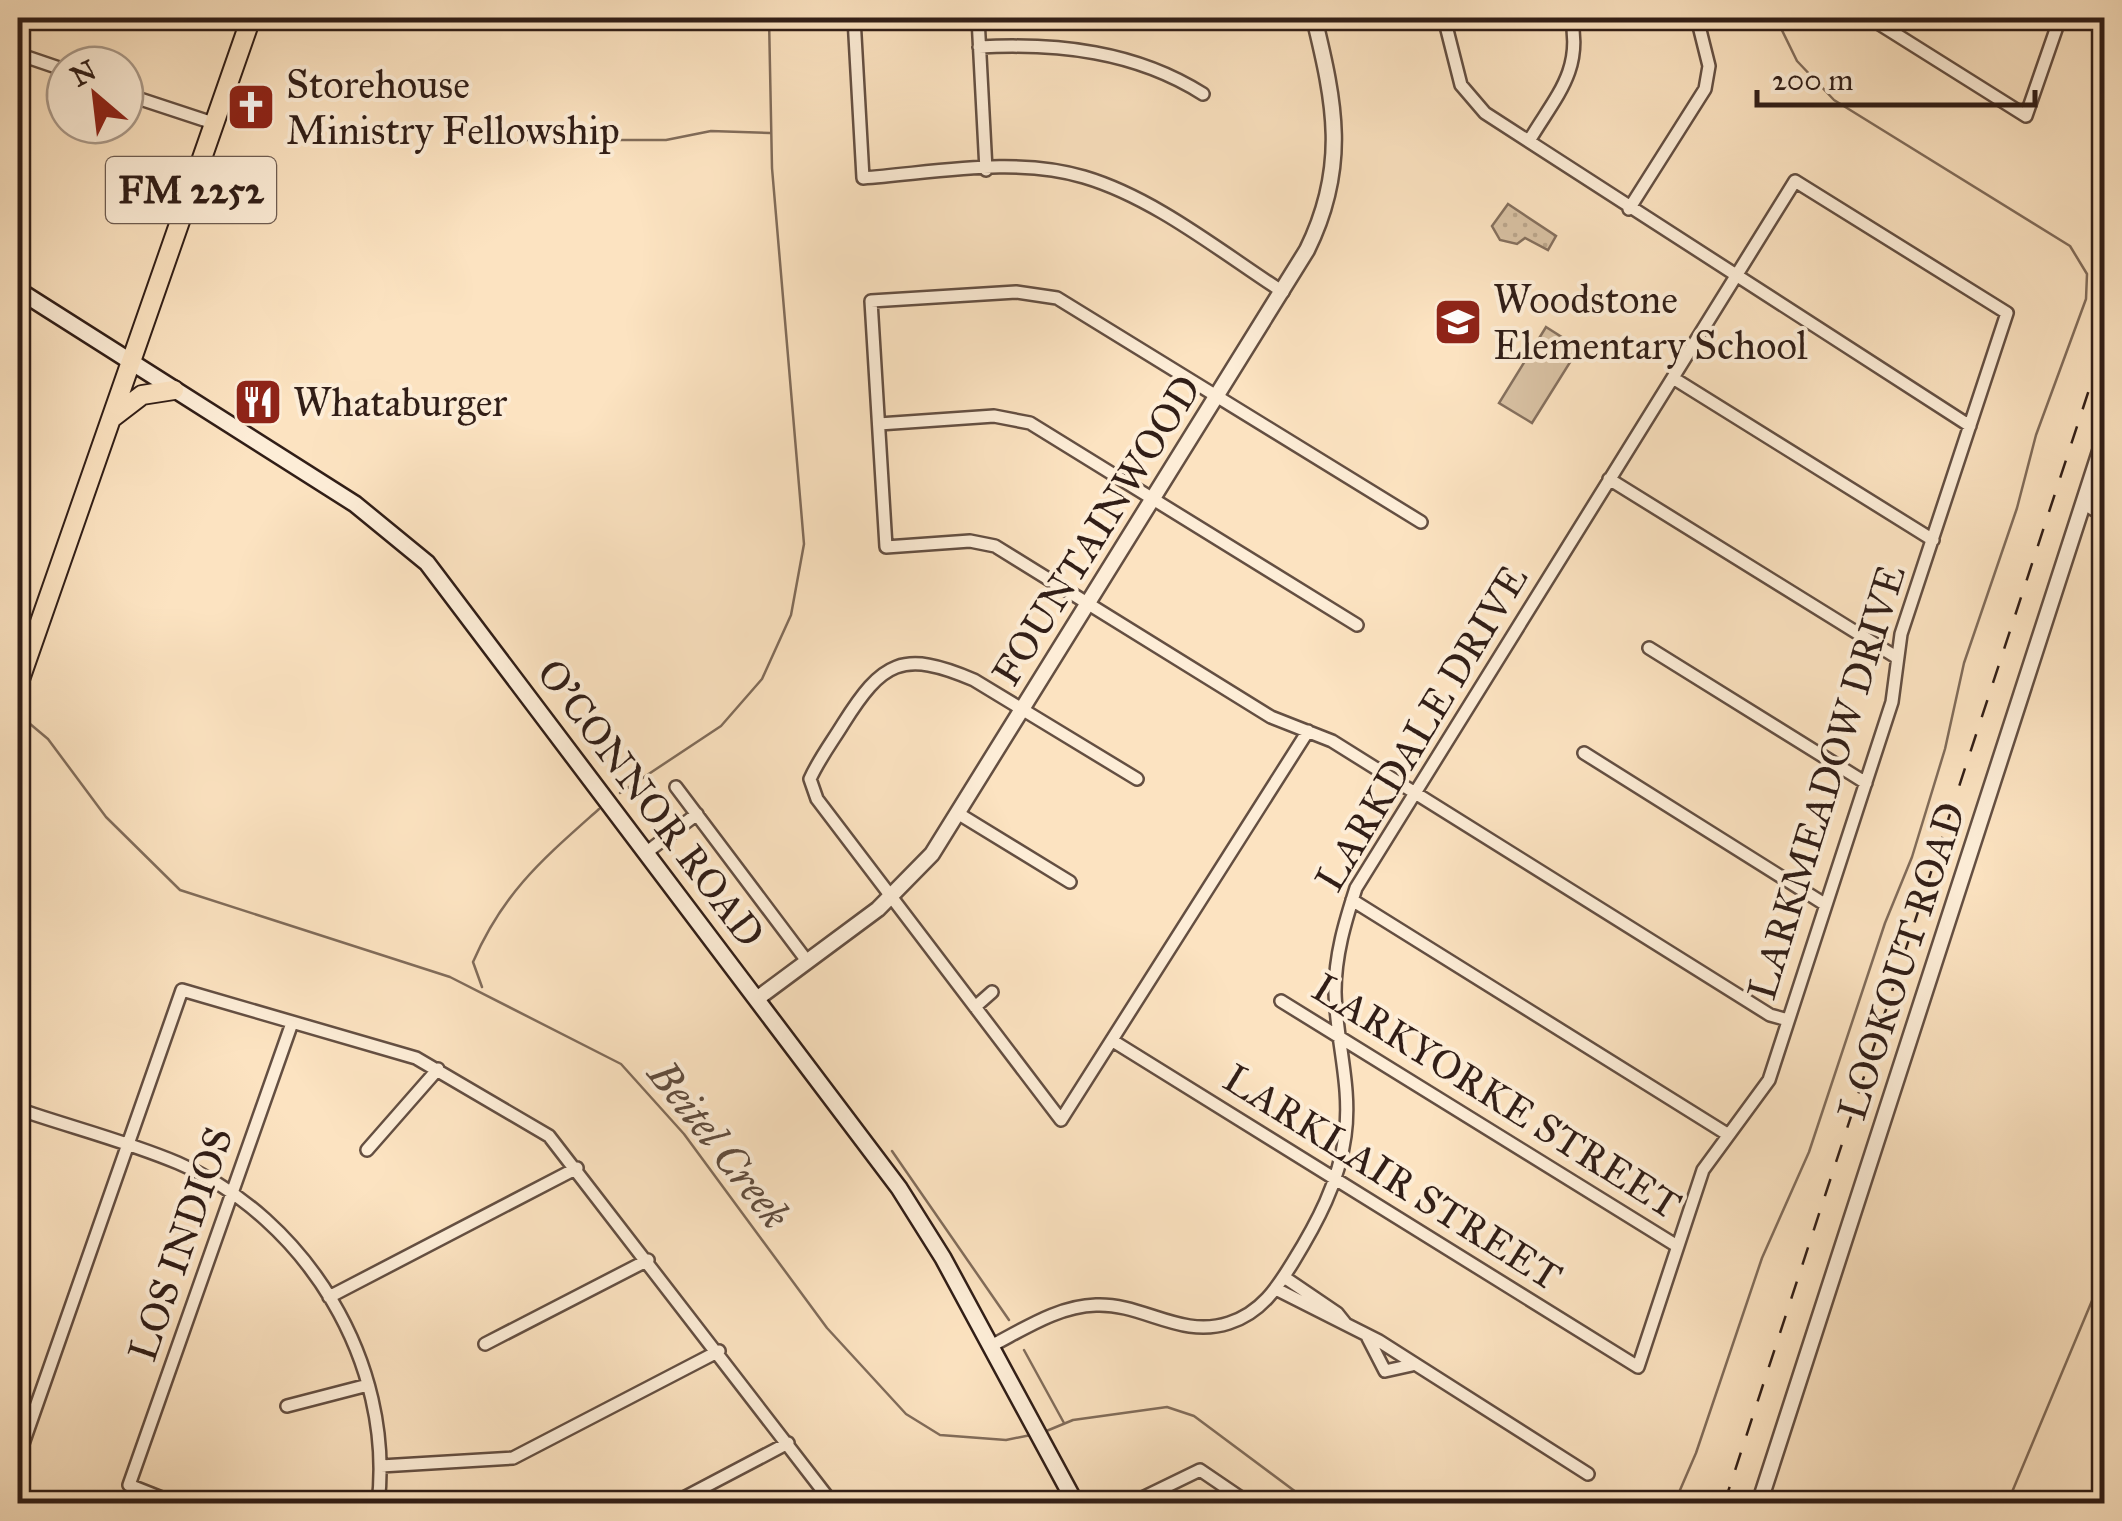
<svg xmlns="http://www.w3.org/2000/svg" width="2122" height="1521" font-family="'IM FELL Great Primer',serif">
  <style>
    .green { fill: url(#green-dots); stroke: #85705e; stroke-width: 2.5 }
    .pitch { fill: #d9c2a4; stroke: #85705e; stroke-width: 2.5 }
    .lines { fill: none; stroke-linecap: round; stroke-linejoin: round }
    .stream { stroke: #816c5a; stroke-width: 2.5 }
    .minor-casing { stroke: #644f42; stroke-width: 16 }
    .tertiary-casing { stroke: #644f42; stroke-width: 19 }
    .secondary-casing { stroke: #311e17; stroke-width: 20 }
    .primary-casing { stroke: #311e17; stroke-width: 22 }
    .minor { stroke: #fdedd7; stroke-width: 11 }
    .tertiary { stroke: #fdedd7; stroke-width: 14 }
    .secondary { stroke: #fdedd7; stroke-width: 15 }
    .primary { stroke: #fce3c1; stroke-width: 18 }
    .rail { stroke: #311e17; stroke-width: 2.5; stroke-dasharray: 18 18; stroke-linecap: butt }
    .labels { text-anchor: middle; stroke-width: 8; stroke-linejoin: round; paint-order: stroke }
    .shield { fill: #fdedd7; stroke: #6e5c51; stroke-width: 2.5 }
    .shield-label { font-size: 38px; font-weight: bold; fill: #311e17 }
    .poi-label { font-size: 40px; fill: #311e17; stroke: #fdedd7; text-anchor: start }
    .street-label { font-size: 40px; fill: #311e17; stroke: #fdedd7 }
    .water-label { font-size: 42px; font-style: italic; fill: #604c3e; stroke: #fdedd7 }
  </style>
  <defs>
    <pattern id="green-dots" width="8" height="8" patternUnits="userSpaceOnUse" patternTransform="scale(2.5)"><rect width="8" height="8" fill="#d9c2a4"/><path d="M2 2h.1M6 6h.1" fill="none" stroke="#bba68c" stroke-width="1.8" stroke-linecap="round"/></pattern>
  </defs>
  <rect width="100%" height="100%" fill="#fce3c1"/>
  <filter id="stains"><feTurbulence type="fractalNoise" baseFrequency=".002" numOctaves="4"/><feColorMatrix values="0 0 0 0 .2 0 0 0 0 .09 0 0 0 0 .02 0 0 0 .5 -.17"/></filter>
  <radialGradient id="worn" r=".72"><stop offset=".6" stop-color="#630" stop-opacity="0"/><stop offset="1" stop-color="#630" stop-opacity=".3"/></radialGradient>
  <!-- green -->
  <path class="green" d="M 1508,204 L 1556,236 L 1548,250 L 1525,238 L 1517,244 L 1500,240 L 1492,226 Z"/>
  <!-- pitch -->
  <path class="pitch" d="M 1546,327 L 1579,348 L 1532,423 L 1499,403 Z"/>
  <g class="lines">
    <!-- stream -->
    <path class="stream" d="M 508,140 L 666,140 L 711,131 L 770,133
      M 23,718 L 48,739 L 106,817 L 180,890 L 450,977 L 621,1064 L 684,1134 L 827,1328 L 906,1414 L 940,1435 L 1006,1440 L 1031,1435
      M 620,793 L 721,726 L 762,679 L 791,615 L 804,544 L 772,168 L 769,18
      M 482,987 L 473,962 C 504,891 543,859 599,809
      M 892,1151 L 1009,1320
      M 1024,1350 L 1064,1423
      M 1044,1432 L 1073,1420 L 1167,1407 L 1194,1416 L 1312,1504
      M 1674,1504 L 1696,1453 L 1762,1258 L 1809,1152 L 1885,923 L 1912,857 L 1945,749 L 1964,663 L 2017,508 L 2036,435 L 2086,299 L 2087,274 L 2070,246 L 1834,100 L 1797,61 L 1776,18
      M 2007,1504 L 2104,1272"/>
    <!-- minor casing -->
    <g class="minor-casing">
      <path id="minor" d="M 854,18 L 863,178 C 933,173 1015,156 1084,177 C 1155,198 1221,252 1283,292
        M 978,18 L 986,170
        M 1444,18 L 1461,85 L 1485,113 L 1970,426
        M 1870,18 L 2026,116 L 2060,18
        M 18,37 L 24,18
        M 979,47 C 1058,43 1135,51 1203,94
        M 18,54 L 65,70
        M 125,94 L 213,123
        M 1529,141 C 1555,97 1583,71 1571,18
        M 1629,209 L 1705,89 L 1709,66 L 1697,18
        M 1673,378 L 1933,540
        M 879,424 L 994,416 L 1030,423 L 1357,625
        M 1609,479 L 1896,657
        M 2083,503 L 2104,516
        M 1421,522 L 1057,298 L 1016,292 L 871,301 L 886,547 L 970,541 L 995,546 L 1271,717 L 1332,741 L 1770,1015 L 1788,1020
        M 1649,648 L 1866,783
        M 1584,753 L 1826,905
        M 1137,779 L 974,680 C 902,649 882,662 843,724 C 832,742 819,759 810,779 L 817,799 L 1061,1120 L 1308,731
        M 676,787 L 807,961
        M 959,814 L 1070,882
        M 647,852 L 697,814
        M 1352,900 L 1727,1134
        M 1281,1001 L 1677,1246
        M 975,1007 L 992,992
        M 18,1109 C 70,1127 126,1141 178,1163 C 306,1218 395,1363 378,1504
        M 367,1150 L 438,1069
        M 1284,1277 L 1337,1313 L 1345,1323
        M 1276,1289 L 1379,1341 L 1588,1474
        M 329,1297 L 577,1168
        M 1368,1338 L 1385,1371 L 1412,1365
        M 485,1344 L 648,1260
        M 991,1346 C 1024,1329 1058,1306 1096,1305 C 1143,1303 1181,1339 1229,1323 C 1261,1313 1277,1288 1293,1262 C 1317,1223 1339,1182 1345,1136 C 1352,1087 1336,1040 1335,992 C 1335,955 1345,922 1356,888 L 1795,181 L 2007,313 L 1901,634 L 1892,702 L 1769,1080 L 1703,1170 L 1638,1367 L 1113,1041
        M 287,1406 L 368,1385
        M 18,1458 L 182,990 L 416,1058 L 549,1136 L 833,1504
        M 381,1466 L 513,1458 L 719,1351
        M 177,1504 L 129,1485 L 292,1023
        M 672,1504 L 788,1443
        M 919,1504 L 934,1504
        M 1130,1504 L 1200,1470 L 1250,1504"/>
    </g>
    <!-- tertiary casing -->
    <g class="tertiary-casing">
      <path id="tertiary" d="M 758,998 L 878,909 L 932,854 L 1307,250 C 1348,167 1335,103 1314,18
        M 1759,1504 L 2104,439"/>
    </g>
    <!-- secondary casing -->
    <g class="secondary-casing">
      <path id="secondary" d="M 18,290 L 355,504 L 427,563 L 899,1188 L 943,1258 L 1076,1504"/>
    </g>
    <!-- primary casing -->
    <g class="primary-casing">
      <path id="primary" d="M 112,418 L 142,395 L 174,390
        M 18,685 L 251,18"/>
    </g>
    <!-- minor -->
    <use href="#minor" class="minor"/>
    <!-- tertiary -->
    <use href="#tertiary" class="tertiary"/>
    <!-- secondary -->
    <use href="#secondary" class="secondary"/>
    <!-- primary -->
    <use href="#primary" class="primary"/>
    <!-- rail -->
    <path class="rail" d="M 1724,1504 L 2104,344"/>
  </g>
  <!-- icons -->
  <defs>
    <g id="church-square" transform="scale(2.5)"><rect x="-9" y="-9" width="18" height="18" rx="4" fill="#8f2418" stroke="#fdedd7"/><path d="M-1.2-6h2.4v3.5h3.3v2.4h-3.3V6h-2.4V-.1h-3.3v-2.4h3.3Z" fill="#fff"/></g>
    <g id="school-square" transform="scale(2.5)"><rect x="-9" y="-9" width="18" height="18" rx="4" fill="#8f2418" stroke="#fdedd7"/><path d="M0-5L7-2L0 1L-7-2ZM-4 1L0 2.5L4 1V4Q0 6-4 4Z" fill="#fff"/></g>
    <g id="restaurant-square" transform="scale(2.5)"><rect x="-9" y="-9" width="18" height="18" rx="4" fill="#8f2418" stroke="#fdedd7"/><path d="M-5-6h1v4h1v-4h1v4h1v-4h1v5L-1.5 .5V6h-2V.5L-5-1ZM5-6V6H3V1.5H1.5Q1.5-4 5-6Z" fill="#fff"/></g>
  </defs>
  <g fill-rule="evenodd">
    <use href="#church-square" x="251" y="107"/>
    <use href="#school-square" x="1458" y="322"/>
    <use href="#restaurant-square" x="258" y="402"/>
  </g>
  <g class="labels">
    <!-- shield labels -->
    <rect class="shield" x="106" y="157" width="170" height="66" rx="8"/>
    <g class="shield-label">
      <text x="191" y="203">FM 2252</text>
    </g>
    <!-- poi labels -->
    <g class="poi-label">
      <text x="286" y="98">Storehouse<tspan x="286" dy="46">Ministry Fellowship</tspan></text>
      <text x="1493" y="313">Woodstone<tspan x="1493" dy="46">Elementary School</tspan></text>
      <text x="293" y="416">Whataburger</text>
    </g>
    <!-- street labels -->
    <g class="street-label">
      <text transform="translate(1096 530) rotate(-58)" y="14">FOUNTAINWOOD</text>
      <text transform="translate(1421 728) rotate(-59)" y="14">LARKDALE DRIVE</text>
      <text transform="translate(1826 782) rotate(-73)" y="14">LARKMEADOW DRIVE</text>
      <text transform="translate(651 803) rotate(53)" y="14">O'CONNOR ROAD</text>
      <text transform="translate(1901 961) rotate(-72)" y="14">LOOKOUT ROAD</text>
      <text transform="translate(1497 1096) rotate(32)" y="14">LARKYORKE STREET</text>
      <text transform="translate(1393 1177) rotate(32)" y="14">LARKLAIR STREET</text>
      <text transform="translate(180 1244) rotate(-71)" y="14">LOS INDIOS</text>
    </g>
    <!-- water labels -->
    <g class="water-label">
      <text transform="translate(720 1144) rotate(52)" y="15">Beitel Creek</text>
    </g>
  </g>
  <!-- margin -->
  <rect width="2122" height="1521" fill="none" stroke="#fce3c1" stroke-width="60"/>
  <rect x="20" y="20" width="2082" height="1481" fill="none" stroke="#311e17" stroke-width="5"/>
  <rect x="30" y="30" width="2062" height="1461" fill="none" stroke="#311e17" stroke-width="2.5"/>
  <!-- north arrow -->
  <g transform="translate(95 95) rotate(332)"><circle r="48" fill="#fdedd7" stroke="#ab9a8a" stroke-width="2.5"/>
  <path d="M0-8L18 38L0 25L-18 38Z" fill="#8f2418"/>
  <text y="-15" font-size="28" font-weight="bold" text-anchor="middle" fill="#311e17">N</text>
  </g>
  <!-- scale -->
  <path d="M1757 90v15h278v-15" fill="none" stroke="#311e17" stroke-width="5"/>
  <text x="1772" y="90" font-size="30" fill="#311e17" stroke="#fdedd7" stroke-width="8" paint-order="stroke">200 m</text>
  <rect width="100%" height="100%" filter="url(#stains)"/>
  <rect width="100%" height="100%" fill="url(#worn)"/>
</svg>
